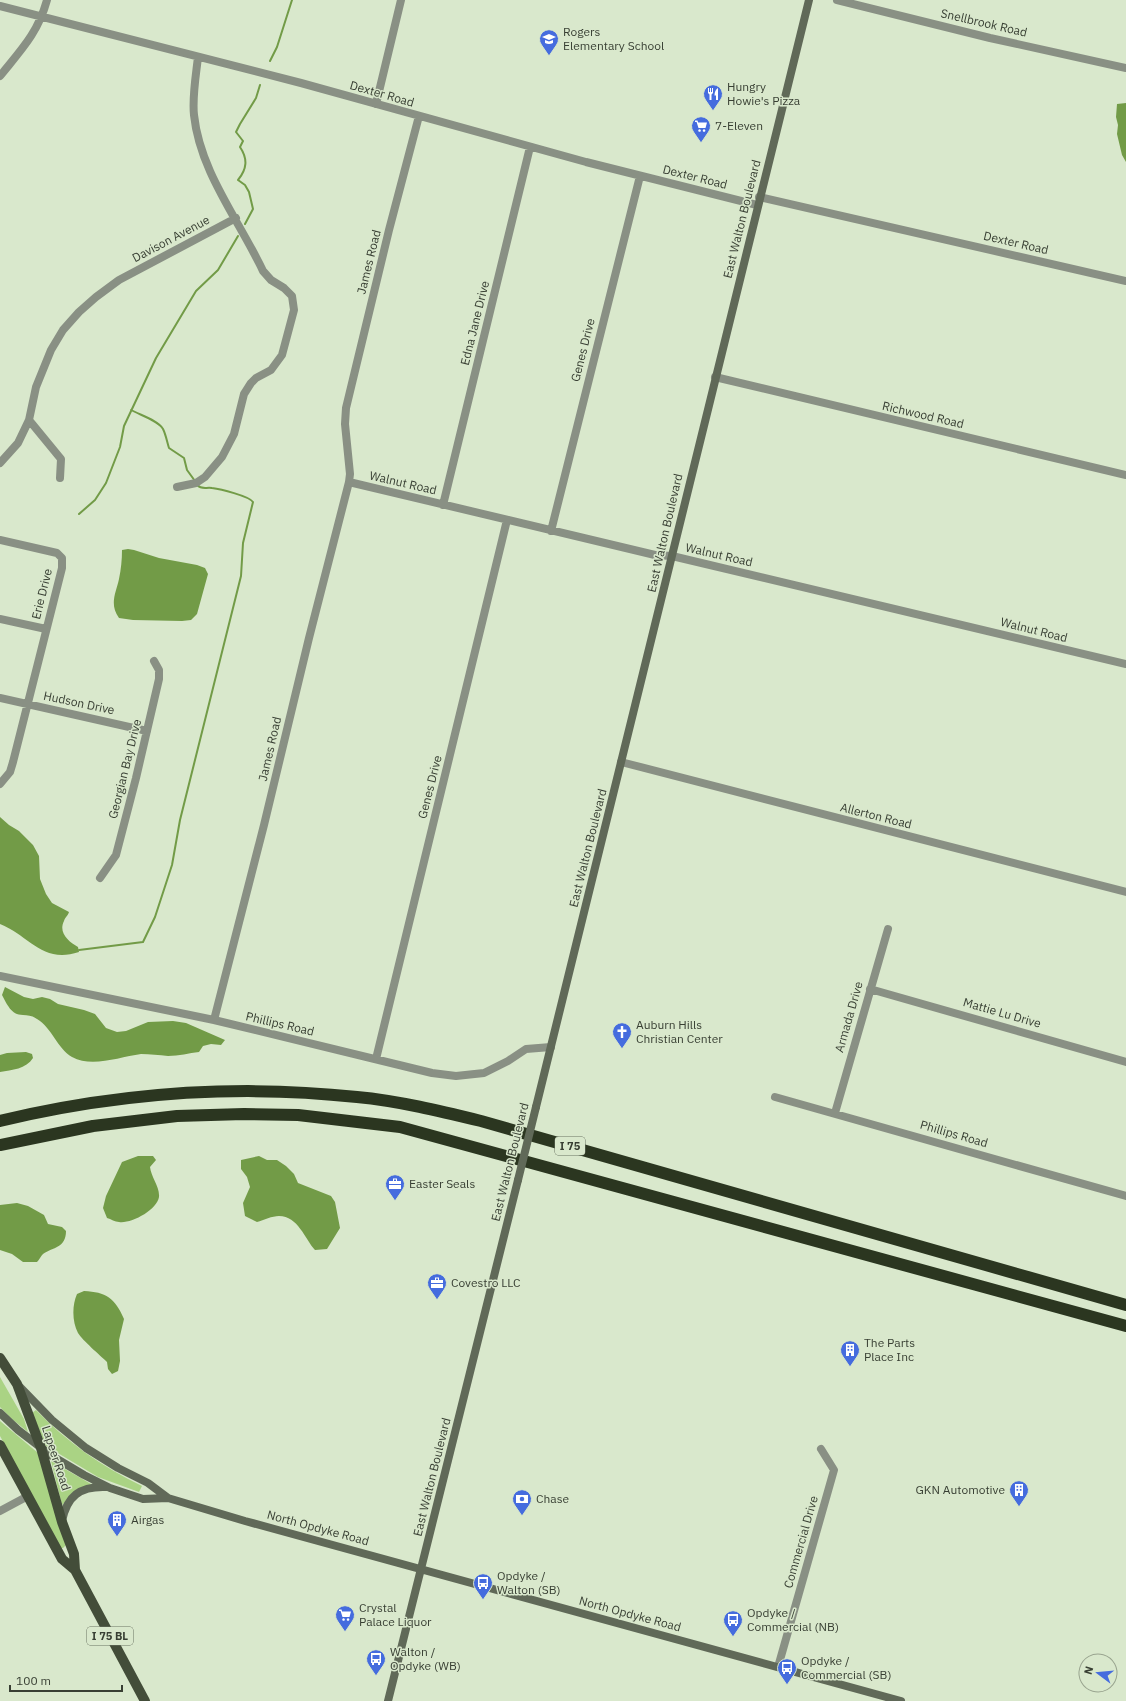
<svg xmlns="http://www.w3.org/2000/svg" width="1126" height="1701" font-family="'IBM Plex Sans',sans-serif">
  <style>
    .green { fill: #aad384 }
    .water { fill: #729b47 }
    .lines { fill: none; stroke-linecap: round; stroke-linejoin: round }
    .stream { stroke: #729b47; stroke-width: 2 }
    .minor { stroke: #899084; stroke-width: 8 }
    .secondary { stroke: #606958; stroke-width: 8 }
    .primary { stroke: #434d39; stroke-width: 10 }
    .motorway { stroke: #2b3620; stroke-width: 12 }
    .secondary-bridge { stroke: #606958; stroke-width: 8 }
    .labels { text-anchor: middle; stroke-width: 3; stroke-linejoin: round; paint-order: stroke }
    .shield { fill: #d9e8cc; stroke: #687261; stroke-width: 1 }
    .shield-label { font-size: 11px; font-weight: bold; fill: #383f33 }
    .street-label { font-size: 12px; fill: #383f33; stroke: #d9e8cc }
    .poi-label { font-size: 12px; fill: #383f33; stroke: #d9e8cc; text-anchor: start }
  </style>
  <rect width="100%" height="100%" fill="#d9e8cc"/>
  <!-- green -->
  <path class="green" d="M 0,1377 L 24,1419 L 28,1432 L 12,1419 L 0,1407 Z
    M 36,1410 C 67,1442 102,1467 142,1486 L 139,1492 L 98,1477 L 46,1446 L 32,1413 Z
    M 0,1421 L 38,1453 L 66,1545 L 63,1548 L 61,1548 L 0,1436 Z
    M 51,1461 L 91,1484 L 91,1485 L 76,1490 L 62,1505 Z"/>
  <!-- water -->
  <path class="water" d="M 1126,103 L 1126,162 L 1122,155 L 1117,134 L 1118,125 L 1116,117 L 1117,104 Z
    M 128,549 L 134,550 L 159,558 L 197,565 L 205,568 L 208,574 L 197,614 L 191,620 L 182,621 L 133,620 L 119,618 C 109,604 116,593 119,579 C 121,569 122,560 122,550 Z
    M 0,817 L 9,825 L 19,831 L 33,845 L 39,856 L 40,879 L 46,894 L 52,903 L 69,912 C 68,916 65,917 64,921 C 58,933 69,942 78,947 L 79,952 C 42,964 30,936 0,924 Z
    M 5,987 L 24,997 L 33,999 L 42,997 L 50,999 L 58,1004 L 84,1010 L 95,1014 L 106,1028 L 117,1032 L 126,1031 L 148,1022 L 173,1021 L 186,1023 L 225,1040 L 221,1045 L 211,1044 L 203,1046 L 199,1052 C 189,1053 179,1056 168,1056 C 159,1055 150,1054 141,1054 C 119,1057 92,1068 72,1057 C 57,1048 52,1028 37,1019 C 33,1016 28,1015 23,1015 C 11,1015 7,1004 2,995 Z
    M 26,1052 L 32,1054 L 33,1058 C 26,1069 12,1070 0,1072 L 0,1055 L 7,1053 Z
    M 138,1156 L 153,1156 L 156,1160 L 150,1167 C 151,1177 160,1187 159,1197 C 157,1210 131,1224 119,1222 C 115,1222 111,1219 107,1218 L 103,1208 L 106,1196 L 122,1162 Z
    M 259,1156 L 267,1160 L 277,1160 L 286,1166 L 294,1174 L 298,1183 L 331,1196 L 335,1202 L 340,1228 L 327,1249 L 315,1250 C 305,1239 298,1216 279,1216 C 272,1216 264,1220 257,1222 L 245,1216 L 243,1203 L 250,1187 L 247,1177 L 241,1169 L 241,1160 Z
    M 17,1203 L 28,1206 L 44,1215 L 48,1224 L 62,1227 L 66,1231 C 66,1248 53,1247 43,1254 C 41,1256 39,1260 37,1262 L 23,1262 L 12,1254 L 0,1250 L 0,1205 Z
    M 84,1291 C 106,1292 115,1298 124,1319 L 119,1340 L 120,1361 L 118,1371 L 112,1374 L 108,1369 L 107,1362 C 100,1355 83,1341 78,1333 C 72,1322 72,1305 77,1294 Z"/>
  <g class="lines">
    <!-- stream -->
    <path class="stream" d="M 270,61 L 277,47 L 292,0
      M 245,224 L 253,209 L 249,192 L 245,185 L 238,180 C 247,169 248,159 240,147 L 243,141 L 236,132 L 240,124 L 256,98 L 260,85
      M 131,410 C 140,415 159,421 163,429 C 166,435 167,442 169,448 L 184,458 L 187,470 L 195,481
      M 79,514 L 95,500 L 106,483 L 120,447 L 124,426 L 156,358 L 196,291 L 218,270 L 238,236
      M 79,950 L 143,942 L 155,917 L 172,865 L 180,820 L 241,576 L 243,543 L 253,502 C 249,496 220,489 212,488 C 206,487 202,490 197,485"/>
    <!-- minor -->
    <path class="minor" d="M 837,0 L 990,38 L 1126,68
      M 0,6 L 301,83 L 586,162 L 757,205
      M 0,76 C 21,50 38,33 47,0
      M 376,104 L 401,0
      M 759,197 L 1126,281
      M 715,377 L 1126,475
      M 29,420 L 61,459 L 60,478
      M 0,463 L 18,443 L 29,420 L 36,387 L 51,350 L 63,330 L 79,312 L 96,297 L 119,280 L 236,218
      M 349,482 L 655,555 L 672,556 L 1126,664
      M 177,487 L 196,483 L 205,477 L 222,457 L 234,434 L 244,394 L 251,383 L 256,378 L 271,370 L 282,355 L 294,310 L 292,296 L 284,288 L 271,280 L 263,271 C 239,220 200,172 194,115 C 192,97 196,75 198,57
      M 443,505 L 530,147
      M 551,531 L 640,176
      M 0,540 L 57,553 L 62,558 L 62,568 L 13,762 L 10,772 L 0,784
      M 0,619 L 46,629
      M 0,698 L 147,731
      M 621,762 L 1126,892
      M 100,878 L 116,855 L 136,778 L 159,679 L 159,670 L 154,661
      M 0,976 L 214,1020 L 432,1073 L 456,1076 L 484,1073 L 508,1061 L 526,1049 L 551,1047
      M 870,989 L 1126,1062
      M 214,1020 L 264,825 L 309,638 L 349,482 L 350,474 L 345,424 L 346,408 L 389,230 L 419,116
      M 376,1059 L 507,520
      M 775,1097 L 1126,1196
      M 835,1113 L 888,929
      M 0,1511 L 28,1496
      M 778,1667 L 834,1470 L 821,1449"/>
    <!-- secondary -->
    <path class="secondary" d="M 536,1107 L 809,0
      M 19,1386 L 52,1420 L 86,1448 L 118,1468 L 148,1483 L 168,1498
      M 0,1413 L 18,1430 L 52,1456 L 84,1475 L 110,1488 L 143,1499 L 168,1498 L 245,1521 L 901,1701
      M 62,1521 C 67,1496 80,1486 106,1487
      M 388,1701 L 518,1180"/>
    <!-- primary -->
    <path class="primary" d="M 0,1358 L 17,1384 L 41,1448 L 62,1522 L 74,1554 L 75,1570 L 145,1701
      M 0,1445 L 62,1559 L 75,1570"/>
    <!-- motorway -->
    <path class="motorway" d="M 0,1121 C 117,1093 237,1084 357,1097 C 399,1101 440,1111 481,1121 L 1126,1305
      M 0,1145 L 93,1126 L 177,1116 L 244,1114 L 298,1115 L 400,1127 L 1126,1326"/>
    <!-- secondary-bridge -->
    <path class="secondary-bridge" d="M 518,1180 L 536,1107"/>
  </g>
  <!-- icons -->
  <defs>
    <g id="school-pin" transform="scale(1)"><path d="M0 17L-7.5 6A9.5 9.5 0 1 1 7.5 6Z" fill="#456cde" stroke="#d9e8cc"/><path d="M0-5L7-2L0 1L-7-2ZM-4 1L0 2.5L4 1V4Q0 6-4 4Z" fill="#fff"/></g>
    <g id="restaurant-pin" transform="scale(1)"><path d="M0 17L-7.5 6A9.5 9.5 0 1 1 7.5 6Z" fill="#456cde" stroke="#d9e8cc"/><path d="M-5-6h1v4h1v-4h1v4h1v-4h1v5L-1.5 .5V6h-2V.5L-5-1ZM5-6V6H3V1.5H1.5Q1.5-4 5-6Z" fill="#fff"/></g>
    <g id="supermarket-pin" transform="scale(1)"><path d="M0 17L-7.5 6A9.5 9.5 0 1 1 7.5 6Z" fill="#456cde" stroke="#d9e8cc"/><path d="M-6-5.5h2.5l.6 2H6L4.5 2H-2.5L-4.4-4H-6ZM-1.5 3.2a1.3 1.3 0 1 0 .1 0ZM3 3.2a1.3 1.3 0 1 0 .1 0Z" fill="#fff"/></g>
    <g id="church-pin" transform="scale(1)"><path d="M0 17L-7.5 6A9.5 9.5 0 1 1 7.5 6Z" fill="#456cde" stroke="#d9e8cc"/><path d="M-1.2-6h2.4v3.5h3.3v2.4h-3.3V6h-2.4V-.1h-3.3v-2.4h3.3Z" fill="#fff"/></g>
    <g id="office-pin" transform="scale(1)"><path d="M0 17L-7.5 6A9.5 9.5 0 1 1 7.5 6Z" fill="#456cde" stroke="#d9e8cc"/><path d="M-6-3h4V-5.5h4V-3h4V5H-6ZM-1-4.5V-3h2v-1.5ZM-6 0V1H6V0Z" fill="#fff"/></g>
    <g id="building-pin" transform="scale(1)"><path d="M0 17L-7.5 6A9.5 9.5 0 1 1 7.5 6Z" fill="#456cde" stroke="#d9e8cc"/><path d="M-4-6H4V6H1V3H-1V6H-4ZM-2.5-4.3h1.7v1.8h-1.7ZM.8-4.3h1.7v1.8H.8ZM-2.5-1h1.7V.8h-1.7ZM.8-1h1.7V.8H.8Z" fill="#fff"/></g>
    <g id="bank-pin" transform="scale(1)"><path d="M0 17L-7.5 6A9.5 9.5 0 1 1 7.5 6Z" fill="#456cde" stroke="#d9e8cc"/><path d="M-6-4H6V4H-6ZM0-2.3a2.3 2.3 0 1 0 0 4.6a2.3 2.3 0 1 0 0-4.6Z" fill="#fff"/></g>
    <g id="bus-pin" transform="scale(1)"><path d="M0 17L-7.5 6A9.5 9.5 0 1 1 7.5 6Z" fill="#456cde" stroke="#d9e8cc"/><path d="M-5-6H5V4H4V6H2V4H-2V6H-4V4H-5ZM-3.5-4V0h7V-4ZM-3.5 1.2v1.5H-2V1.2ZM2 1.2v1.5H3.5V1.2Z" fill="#fff"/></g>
  </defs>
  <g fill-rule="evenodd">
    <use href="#school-pin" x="549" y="39"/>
    <use href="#restaurant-pin" x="713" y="94"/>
    <use href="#supermarket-pin" x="701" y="126"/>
    <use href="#church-pin" x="622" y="1032"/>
    <use href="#office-pin" x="395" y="1184"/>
    <use href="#office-pin" x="437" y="1283"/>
    <use href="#building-pin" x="850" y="1350"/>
    <use href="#building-pin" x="1019" y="1490"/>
    <use href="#bank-pin" x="522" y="1499"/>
    <use href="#building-pin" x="117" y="1520"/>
    <use href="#bus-pin" x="483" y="1583"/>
    <use href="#supermarket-pin" x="345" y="1615"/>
    <use href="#bus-pin" x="733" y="1620"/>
    <use href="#bus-pin" x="376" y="1659"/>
    <use href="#bus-pin" x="787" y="1668"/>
  </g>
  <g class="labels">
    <!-- shield labels -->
    <g class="shield">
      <rect x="555" y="1137" width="30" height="18" rx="3"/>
      <rect x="87" y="1627" width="46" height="18" rx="3"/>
    </g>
    <g class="shield-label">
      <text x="570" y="1150">I 75</text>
      <text x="110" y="1640">I 75 BL</text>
    </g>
    <!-- street labels -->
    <g class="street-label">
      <text transform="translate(984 23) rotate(13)" y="4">Snellbrook Road</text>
      <text transform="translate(382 94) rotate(16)" y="4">Dexter Road</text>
      <text transform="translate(695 177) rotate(14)" y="4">Dexter Road</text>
      <text transform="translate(742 219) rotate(-76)" y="4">East Walton Boulevard</text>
      <text transform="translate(171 239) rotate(-28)" y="4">Davison Avenue</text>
      <text transform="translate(1016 243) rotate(13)" y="4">Dexter Road</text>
      <text transform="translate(369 262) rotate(-76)" y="4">James Road</text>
      <text transform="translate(475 323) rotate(-76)" y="4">Edna Jane Drive</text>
      <text transform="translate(583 350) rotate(-76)" y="4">Genes Drive</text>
      <text transform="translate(923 415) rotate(13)" y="4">Richwood Road</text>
      <text transform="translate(403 483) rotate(13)" y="4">Walnut Road</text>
      <text transform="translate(665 533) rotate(-77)" y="4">East Walton Boulevard</text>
      <text transform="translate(719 555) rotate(13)" y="4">Walnut Road</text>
      <text transform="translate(42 594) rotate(-76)" y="4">Erie Drive</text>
      <text transform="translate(1034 630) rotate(14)" y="4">Walnut Road</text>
      <text transform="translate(79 703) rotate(12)" y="4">Hudson Drive</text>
      <text transform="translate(270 749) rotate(-77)" y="4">James Road</text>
      <text transform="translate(125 769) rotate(-76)" y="4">Georgian Bay Drive</text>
      <text transform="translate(430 787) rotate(-76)" y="4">Genes Drive</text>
      <text transform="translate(876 816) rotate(14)" y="4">Allerton Road</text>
      <text transform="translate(588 848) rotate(-76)" y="4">East Walton Boulevard</text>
      <text transform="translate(1002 1013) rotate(16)" y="4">Mattie Lu Drive</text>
      <text transform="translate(849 1017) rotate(-74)" y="4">Armada Drive</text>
      <text transform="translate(280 1024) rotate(13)" y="4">Phillips Road</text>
      <text transform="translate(954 1134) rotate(16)" y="4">Phillips Road</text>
      <text transform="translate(510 1162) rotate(-76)" y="4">East Walton Boulevard</text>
      <text transform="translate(56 1458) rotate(72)" y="4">Lapeer Road</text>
      <text transform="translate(432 1477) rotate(-76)" y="4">East Walton Boulevard</text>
      <text transform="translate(318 1528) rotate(15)" y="4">North Opdyke Road</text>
      <text transform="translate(801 1542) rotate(-74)" y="4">Commercial Drive</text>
      <text transform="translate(630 1614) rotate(15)" y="4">North Opdyke Road</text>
    </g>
    <!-- poi labels -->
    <g class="poi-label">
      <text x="563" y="36">Rogers<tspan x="563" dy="14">Elementary School</tspan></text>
      <text x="727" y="91">Hungry<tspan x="727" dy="14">Howie's Pizza</tspan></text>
      <text x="715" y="130">7-Eleven</text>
      <text x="636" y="1029">Auburn Hills<tspan x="636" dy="14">Christian Center</tspan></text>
      <text x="409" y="1188">Easter Seals</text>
      <text x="451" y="1287">Covestro LLC</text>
      <text x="864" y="1347">The Parts<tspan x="864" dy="14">Place Inc</tspan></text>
      <text x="1005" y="1494" text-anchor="end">GKN Automotive</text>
      <text x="536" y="1503">Chase</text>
      <text x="131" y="1524">Airgas</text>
      <text x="497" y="1580">Opdyke /<tspan x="497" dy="14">Walton (SB)</tspan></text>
      <text x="359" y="1612">Crystal<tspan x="359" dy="14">Palace Liquor</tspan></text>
      <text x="747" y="1617">Opdyke /<tspan x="747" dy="14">Commercial (NB)</tspan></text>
      <text x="390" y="1656">Walton /<tspan x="390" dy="14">Opdyke (WB)</tspan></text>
      <text x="801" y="1665">Opdyke /<tspan x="801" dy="14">Commercial (SB)</tspan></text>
    </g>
  </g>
  <!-- north arrow -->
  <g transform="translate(1098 1673) rotate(286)"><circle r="19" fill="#d9e8cc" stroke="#99a48f"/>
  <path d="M0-3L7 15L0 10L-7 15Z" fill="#456cde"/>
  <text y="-6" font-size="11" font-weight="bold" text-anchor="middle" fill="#383f33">N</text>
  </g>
  <!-- scale -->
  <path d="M10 1685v6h112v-6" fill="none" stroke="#383f33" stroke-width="2"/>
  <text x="16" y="1685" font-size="12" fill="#383f33" stroke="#d9e8cc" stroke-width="3" paint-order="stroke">100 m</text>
</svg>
